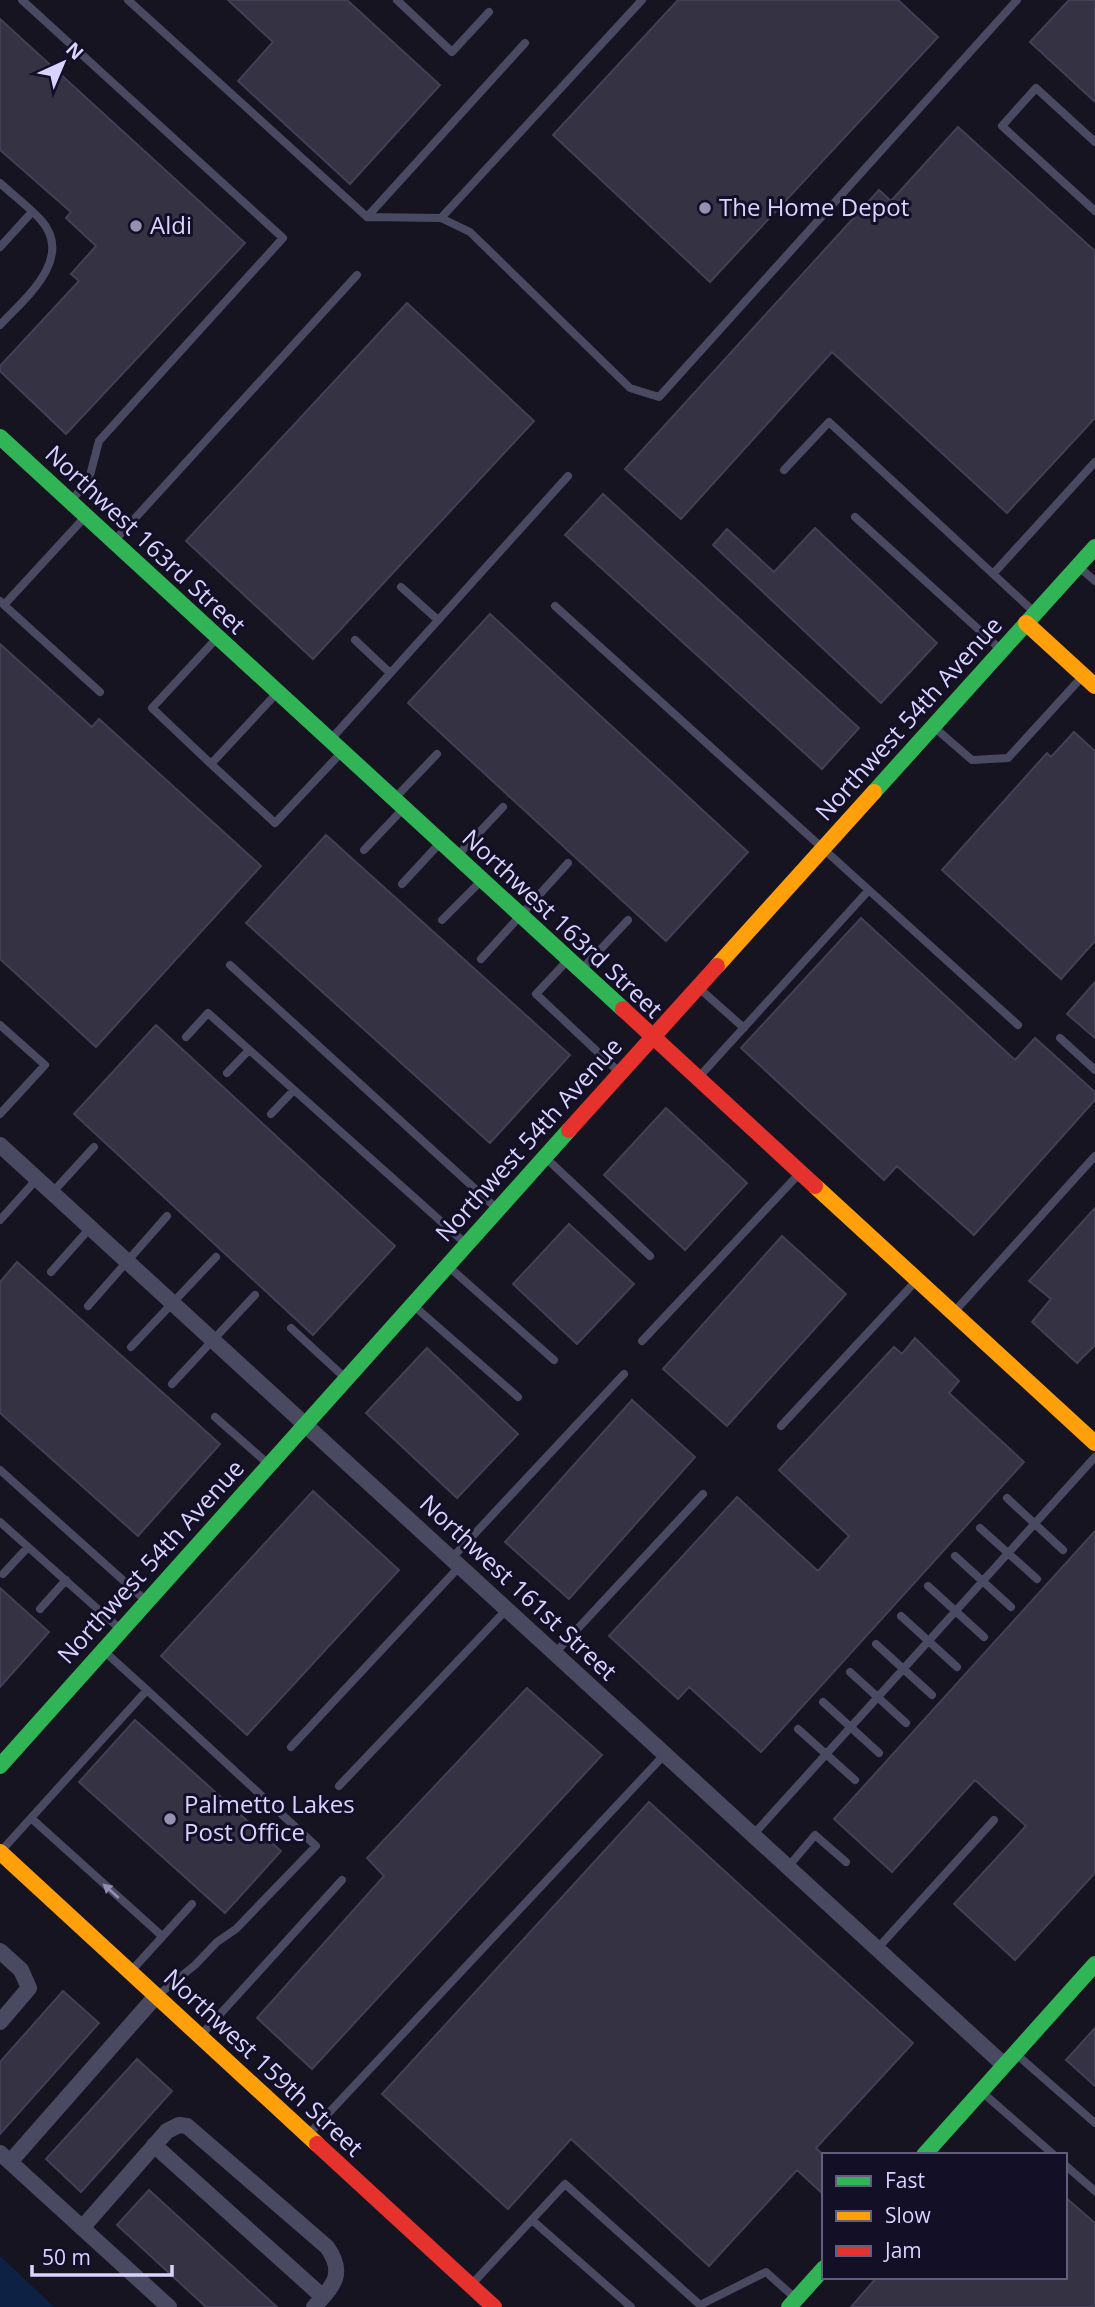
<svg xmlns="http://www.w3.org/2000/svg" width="1095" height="2307" font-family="'Open Sans',sans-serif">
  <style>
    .water { fill: #0d2144 }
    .building { fill: #343243; stroke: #433f54; stroke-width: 2 }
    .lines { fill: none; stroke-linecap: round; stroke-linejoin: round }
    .lane { stroke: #4a4962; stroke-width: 8 }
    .street { stroke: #4a4962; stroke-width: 16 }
    .fast { stroke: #30b455; stroke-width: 16 }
    .slow { stroke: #ff9f0a; stroke-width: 16 }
    .jam { stroke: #e5322d; stroke-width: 16 }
    .oneway { fill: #928eb0 }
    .poi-dot { fill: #9591b1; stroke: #130f26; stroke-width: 2.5 }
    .labels { text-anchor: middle; stroke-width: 6; stroke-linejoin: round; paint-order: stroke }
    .poi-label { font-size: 24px; fill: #d9d4ff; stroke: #130f26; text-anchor: start }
    .street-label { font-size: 24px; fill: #d9d4ff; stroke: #130f26 }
  </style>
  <rect width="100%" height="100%" fill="#161421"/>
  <!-- water -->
  <path class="water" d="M 0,2256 L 54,2307 L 0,2307 Z"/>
  <!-- building -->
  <path class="building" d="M 228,0 L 347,0 L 440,85 L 350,184 L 238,81 L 273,42 Z
    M 678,0 L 898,0 L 938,37 L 710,282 L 553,135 Z
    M 1069,0 L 1095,0 L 1095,102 L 1030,42 Z
    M 0,19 L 245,243 L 66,434 L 0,371 L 0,366 L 79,281 L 71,274 L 96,246 L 66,218 L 71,212 L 0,150 Z
    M 958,127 L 1095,251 L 1095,418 L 1007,513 L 832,352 L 681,519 L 625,469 L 879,190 L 891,201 Z
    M 407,303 L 534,421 L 313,659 L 186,541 Z
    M 603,494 L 859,728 L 822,769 L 565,535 Z
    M 815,528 L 937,643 L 881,703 L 713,545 L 727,529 L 774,572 Z
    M 490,614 L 748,852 L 666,941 L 408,703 Z
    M 0,644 L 92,727 L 99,719 L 261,866 L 96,1047 L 0,959 Z
    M 1074,732 L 1095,751 L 1095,941 L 1061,979 L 942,870 L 1047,753 L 1051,757 Z
    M 326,835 L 570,1055 L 490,1143 L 246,923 Z
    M 861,918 L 1015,1060 L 1035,1038 L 1095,1092 L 1095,1100 L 974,1235 L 897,1166 L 884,1180 L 741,1048 Z
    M 1095,982 L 1095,1038 L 1067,1014 Z
    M 156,1025 L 395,1246 L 313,1335 L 74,1114 Z
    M 666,1108 L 747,1183 L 685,1250 L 604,1175 Z
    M 1095,1208 L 1095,1345 L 1077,1363 L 1032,1322 L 1051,1299 L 1029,1281 Z
    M 569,1224 L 634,1284 L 577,1344 L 513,1284 Z
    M 782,1236 L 846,1294 L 727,1426 L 663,1369 Z
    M 17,1262 L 220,1444 L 138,1536 L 0,1413 L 0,1282 Z
    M 915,1338 L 959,1381 L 949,1393 L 1024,1462 L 761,1752 L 689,1687 L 678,1699 L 609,1636 L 737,1497 L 818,1571 L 849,1536 L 779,1470 L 894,1347 L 902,1354 Z
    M 427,1348 L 518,1434 L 457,1498 L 366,1413 Z
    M 632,1400 L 695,1457 L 569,1599 L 505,1542 Z
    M 313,1491 L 399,1570 L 247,1735 L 161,1656 Z
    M 1095,1531 L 1095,1873 L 1015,1960 L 954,1904 L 1026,1826 L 975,1780 L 892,1872 L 834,1819 Z
    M 0,1588 L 49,1632 L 0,1687 Z
    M 527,1688 L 602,1755 L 312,2069 L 257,2018 L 384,1876 L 367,1858 Z
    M 135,1720 L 281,1851 L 225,1913 L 79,1782 Z
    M 649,1802 L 913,2043 L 816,2148 L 824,2156 L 824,2195 L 797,2170 L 709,2266 L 571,2139 L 508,2209 L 382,2094 Z
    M 63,1991 L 99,2023 L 0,2134 L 0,2062 Z
    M 1095,2028 L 1095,2086 L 1066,2060 Z
    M 137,2059 L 172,2091 L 81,2192 L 46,2159 Z
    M 149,2190 L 277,2307 L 206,2307 L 117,2225 Z
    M 1065,2197 L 1095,2223 L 1095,2307 L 851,2307 L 877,2277 L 1065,2277 Z"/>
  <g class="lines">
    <!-- lane -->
    <path class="lane" d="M 22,0 L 283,238 L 99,441 L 89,479 L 72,500
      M 128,0 L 367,217 L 441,218 L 470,232 L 630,388 L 659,397 L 1017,0
      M 397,0 L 452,52 L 489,12
      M 1095,142 L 1036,88 L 1002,126 L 1095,211
      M 0,183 C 13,195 29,207 41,220 C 75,259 24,299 0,325
      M 367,217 L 525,43
      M 441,218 L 642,0
      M 0,247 L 32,212
      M 784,470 L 829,422 L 1033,611
      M 855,517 L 999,648
      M 116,539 L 357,275
      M 1080,568 L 1095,581
      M 993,574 L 1095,462
      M 401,587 L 438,620
      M 0,601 L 4,605 L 84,518
      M 4,605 L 100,692
      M 555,606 L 1018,1025
      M 355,640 L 390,673
      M 276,694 L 211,764 L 275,823 L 340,754
      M 935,728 L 972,760 L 1008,758 L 1081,678
      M 332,738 L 568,476
      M 211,764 L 152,708 L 216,639
      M 396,797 L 437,754
      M 364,850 L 402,810
      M 458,855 L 503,807
      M 402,884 L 439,844
      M 442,920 L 480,882
      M 481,959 L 568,863
      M 566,962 L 536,994 L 619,1072
      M 230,965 L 495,1207
      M 582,969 L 628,920
      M 700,989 L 744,1028
      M 0,1025 L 45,1065 L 0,1114
      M 186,1037 L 208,1013 L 464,1242
      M 1060,1038 L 1095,1070
      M 227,1073 L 249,1050
      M 698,1078 L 868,891
      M 271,1114 L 294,1090
      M 547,1159 L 650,1256
      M 52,1193 L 94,1147
      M 0,1220 L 37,1179
      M 449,1267 L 554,1360
      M 51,1272 L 90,1228
      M 88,1306 L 167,1216
      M 414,1306 L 518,1397
      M 955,1311 L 1095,1156
      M 291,1328 L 343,1376
      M 642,1341 L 798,1175
      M 131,1347 L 216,1257
      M 172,1384 L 255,1295
      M 215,1417 L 266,1462
      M 781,1426 L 915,1282
      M 0,1470 L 144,1599
      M 1007,1498 L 1063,1550
      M 0,1522 L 119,1628
      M 980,1528 L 1037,1579
      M 955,1556 L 1011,1607
      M 452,1558 L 624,1374
      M 3,1574 L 28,1547
      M 928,1586 L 984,1637
      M 40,1609 L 66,1580
      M 901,1616 L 957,1667
      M 876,1644 L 932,1695
      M 555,1653 L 703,1494
      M 850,1672 L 906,1723
      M 147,1690 L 316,1846 L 236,1929 L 217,1942 L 195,1965 L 157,1996
      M 823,1702 L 879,1753
      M 798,1729 L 855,1780
      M 291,1747 L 460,1566
      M 339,1786 L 507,1609
      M 31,1818 L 162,1936
      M 753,1835 L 1095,1457
      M 1,1851 L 147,1690 L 105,1652
      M 788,1867 L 815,1835 L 846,1862
      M 877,1949 L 994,1820
      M 133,1969 L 192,1904
      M 202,2034 L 342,1880
      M 1016,2054 L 1095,2123
      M 983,2093 L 1054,2155
      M 308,2135 L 665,1754
      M 1065,2165 L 1095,2191
      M 532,2220 L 631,2307
      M 473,2283 L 565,2184 L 700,2305 L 766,2272 L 794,2297"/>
    <!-- street -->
    <path class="street" d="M 0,1145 L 1004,2065
      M 0,1951 L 21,1970 L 29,1988 L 0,2022
      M 154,2145 L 323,2297
      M 0,2153 L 169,2307
      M 10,2162 L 156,1996
      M 82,2228 L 167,2131 L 179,2125 L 187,2126 L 327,2247 C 346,2274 333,2286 314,2307"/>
    <!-- fast -->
    <path class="fast" d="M 0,437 L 623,1009
      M 874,792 L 1095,547
      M 0,1766 L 569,1130
      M 924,2155 L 1095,1964
      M 789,2307 L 824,2268"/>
    <!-- slow -->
    <path class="slow" d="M 1026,623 L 1095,686
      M 717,966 L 874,792
      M 815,1186 L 1095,1443
      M 0,1852 L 317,2144"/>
    <!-- jam -->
    <path class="jam" d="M 623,1009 L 815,1186
      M 569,1130 L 717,966
      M 317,2144 L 494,2307"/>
  </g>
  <!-- one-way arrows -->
  <defs><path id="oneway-solid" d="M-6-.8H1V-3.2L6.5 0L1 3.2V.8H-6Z" transform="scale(1.75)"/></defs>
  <use class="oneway" href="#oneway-solid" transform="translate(111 1891) rotate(-138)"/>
  <!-- markers -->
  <g class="poi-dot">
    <circle cx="705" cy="208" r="7"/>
    <circle cx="136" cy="226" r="7"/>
    <circle cx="170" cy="1819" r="7"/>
  </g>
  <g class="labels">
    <!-- poi labels -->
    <g class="poi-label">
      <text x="719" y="216">The Home Depot</text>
      <text x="150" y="234">Aldi</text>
      <text x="184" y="1813">Palmetto Lakes<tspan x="184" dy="28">Post Office</tspan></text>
    </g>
    <!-- street labels -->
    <g class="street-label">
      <text transform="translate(145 540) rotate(43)" y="8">Northwest 163rd Street</text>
      <text transform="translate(909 719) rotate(-48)" y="8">Northwest 54th Avenue</text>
      <text transform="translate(562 924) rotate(43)" y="8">Northwest 163rd Street</text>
      <text transform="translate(529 1140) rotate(-48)" y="8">Northwest 54th Avenue</text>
      <text transform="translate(151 1562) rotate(-48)" y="8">Northwest 54th Avenue</text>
      <text transform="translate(518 1588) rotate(43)" y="8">Northwest 161st Street</text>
      <text transform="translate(263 2063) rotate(43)" y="8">Northwest 159th Street</text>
    </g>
  </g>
  <!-- legend -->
  <rect x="822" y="2153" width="245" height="126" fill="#130f26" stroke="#625e7d" stroke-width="2"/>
  <rect x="836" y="2176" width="35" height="10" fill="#30b455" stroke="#625e7d" stroke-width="2"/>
  <text x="885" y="2188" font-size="21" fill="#d9d4ff">Fast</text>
  <rect x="836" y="2211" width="35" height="10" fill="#ff9f0a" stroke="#625e7d" stroke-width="2"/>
  <text x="885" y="2223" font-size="21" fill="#d9d4ff">Slow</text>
  <rect x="836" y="2246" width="35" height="10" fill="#e5322d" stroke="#625e7d" stroke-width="2"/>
  <text x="885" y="2258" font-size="21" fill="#d9d4ff">Jam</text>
  <!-- north arrow -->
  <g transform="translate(63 63) rotate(44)" stroke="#130f26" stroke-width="5" paint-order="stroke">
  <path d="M0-5L12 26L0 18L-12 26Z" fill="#d9d4ff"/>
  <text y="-10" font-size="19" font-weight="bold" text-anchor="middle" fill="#d9d4ff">N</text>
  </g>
  <!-- scale -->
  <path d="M32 2265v10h140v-10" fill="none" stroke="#d9d4ff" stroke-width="3.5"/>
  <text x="42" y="2265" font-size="21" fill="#d9d4ff" stroke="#130f26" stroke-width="5" paint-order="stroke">50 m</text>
</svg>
